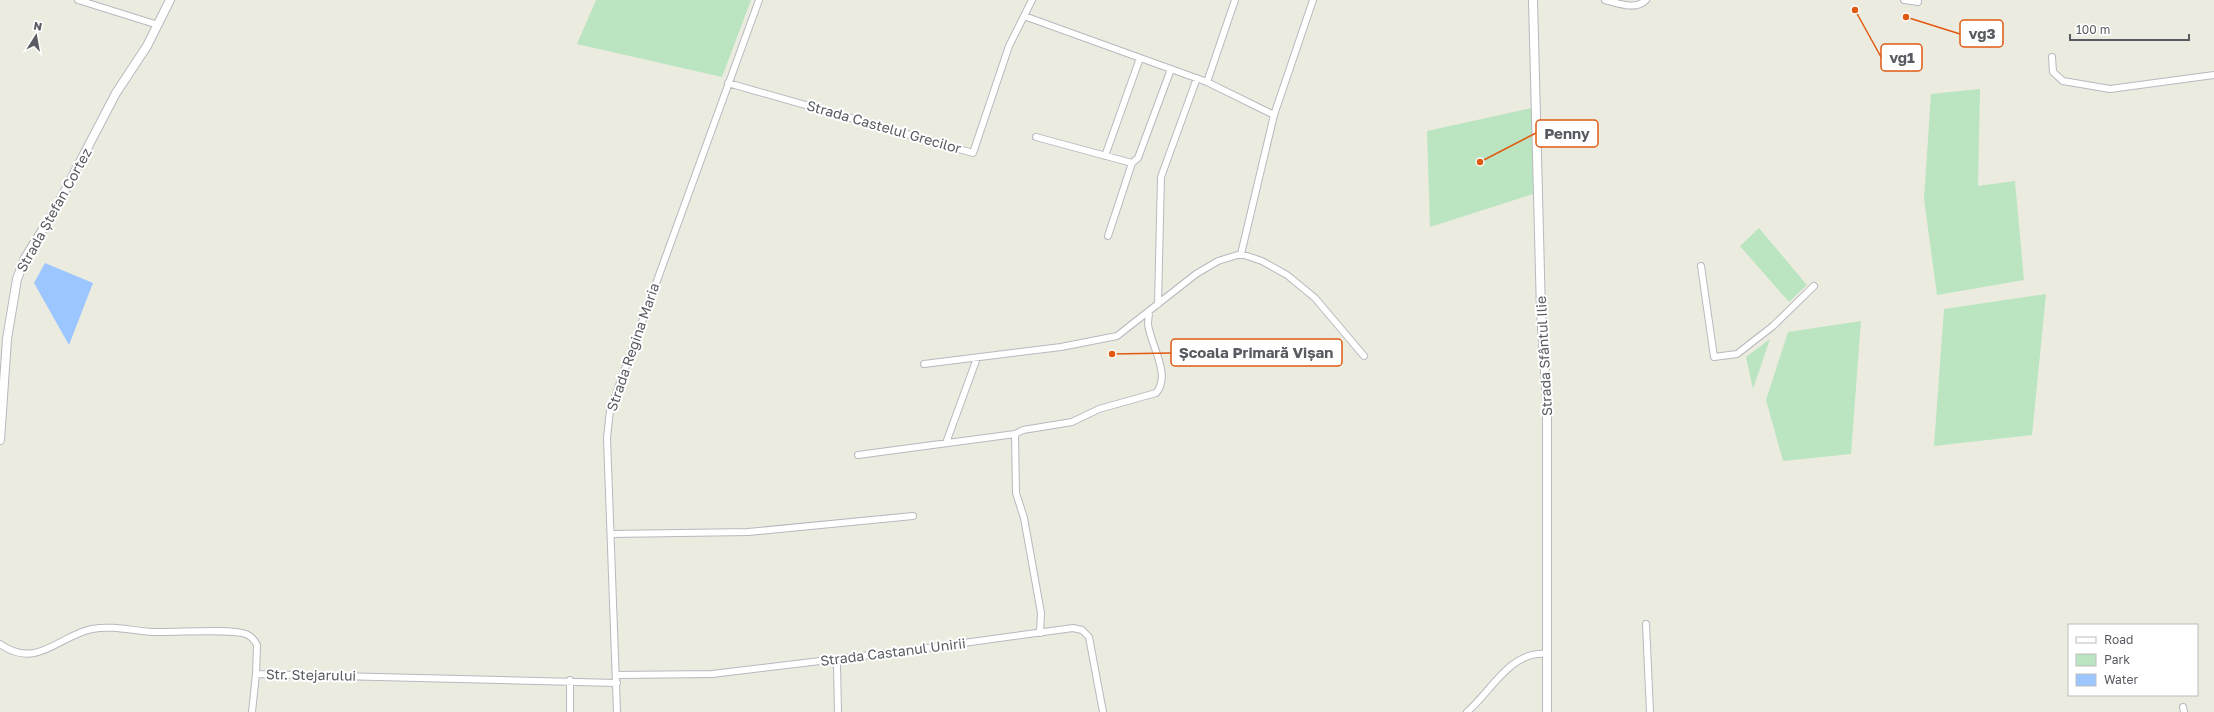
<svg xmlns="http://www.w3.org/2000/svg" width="2214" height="712" font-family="'Golos Text',sans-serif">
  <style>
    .green { fill: #bae5c0 }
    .water { fill: #9cc6ff }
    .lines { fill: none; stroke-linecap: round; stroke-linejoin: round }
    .minor-casing { stroke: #b7b9bf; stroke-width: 8 }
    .tertiary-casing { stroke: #b7b9bf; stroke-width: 10 }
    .minor { stroke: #fff; stroke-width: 6 }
    .tertiary { stroke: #fff; stroke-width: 8 }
    .labels { text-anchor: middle; stroke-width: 4; stroke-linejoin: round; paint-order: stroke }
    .street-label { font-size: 14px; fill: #585b61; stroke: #fff }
    .leader { fill: none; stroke: #e15910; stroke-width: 1.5 }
    .callout-dot { fill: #e15910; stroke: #fff; stroke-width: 1.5 }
    .callout { fill: #fff; stroke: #e15910; stroke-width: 1.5 }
    .callout-label { font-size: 15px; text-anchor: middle; font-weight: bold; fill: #585b61 }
  </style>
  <rect width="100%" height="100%" fill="#ecebdf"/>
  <!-- green -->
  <path class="green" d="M 596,0 L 751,0 L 722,77 L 577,44 Z
    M 1980,89 L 1978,186 L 2015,181 L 2024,280 L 1937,295 L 1924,199 L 1931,94 Z
    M 1532,108 L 1533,194 L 1430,227 L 1427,131 Z
    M 1759,228 L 1807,285 L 1789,302 L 1740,246 Z
    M 2046,294 L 2032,435 L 1934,446 L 1944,309 Z
    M 1861,321 L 1851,454 L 1783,461 L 1766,400 L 1788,332 Z
    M 1770,339 L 1753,389 L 1746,357 Z"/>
  <!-- water -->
  <path class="water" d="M 45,263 L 93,283 L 69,345 L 34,283 Z"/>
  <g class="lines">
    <!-- minor casing -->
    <g class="minor-casing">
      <path id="minor" d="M 78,0 L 158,25
        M 1605,0 C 1617,3 1636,11 1646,0
        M 1904,0 L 1918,2
        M 1024,16 L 1207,82 L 1274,115
        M 2052,57 L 2053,72 L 2063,81 L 2110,89 L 2214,75
        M 1207,82 L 1235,0
        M 728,83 L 973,153 L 1009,46 L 1032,0
        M 1036,137 L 1132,163 L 1138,158 L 1171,69
        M 1105,156 L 1140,58
        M 1108,236 L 1132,163
        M 1241,254 L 1274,115 L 1313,0
        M 1701,266 L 1714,357 L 1737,354 L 1773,326 L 1814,286
        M 1158,304 L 1161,177 L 1197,78
        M 924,364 L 1061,347 L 1117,336 L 1196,274 L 1218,261 L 1241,254 L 1262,261 L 1287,275 L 1315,298 L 1364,356
        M 1015,434 L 1016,493 L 1024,518 L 1041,613 L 1040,633
        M 946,443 L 977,358
        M 858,455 L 1015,434 L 1023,430 L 1072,422 L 1099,409 L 1156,393 C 1172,375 1150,344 1148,324 C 1148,320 1149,315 1149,311
        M 611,534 L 748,532 L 913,516
        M 1646,624 L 1650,712
        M 0,644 C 37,670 58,636 92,629 C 114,625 132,631 153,632 C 175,633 228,628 246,634 C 251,636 255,641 257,645 L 256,674 L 617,683
        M 835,659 L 837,665 L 838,712
        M 617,675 L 712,674 L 920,649 L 1073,628 L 1082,630 L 1089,637 L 1103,712
        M 2183,707 L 2184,712
        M 252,712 L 256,674
        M 570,712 L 570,680
        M 617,712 L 607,438 L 610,410 L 759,0
        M 1467,712 C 1491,692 1510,650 1547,654"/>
    </g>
    <!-- tertiary casing -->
    <g class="tertiary-casing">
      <path id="tertiary" d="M 1533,0 L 1541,312 L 1547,402 L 1547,712
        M 0,440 L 7,339 L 17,279 L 25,258 L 55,210 L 116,93 L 147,46 L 170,0"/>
    </g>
    <!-- minor -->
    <use href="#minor" class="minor"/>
    <!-- tertiary -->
    <use href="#tertiary" class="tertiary"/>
  </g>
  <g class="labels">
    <!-- street labels -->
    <g class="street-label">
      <text transform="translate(884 127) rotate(16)" y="5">Strada Castelul Grecilor</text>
      <text transform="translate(54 210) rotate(-61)" y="5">Strada Ștefan Cortez</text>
      <text transform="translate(633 347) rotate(-71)" y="5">Strada Regina Maria</text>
      <text transform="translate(1544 356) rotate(-93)" y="5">Strada Sfântul Ilie</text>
      <text transform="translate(893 652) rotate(-7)" y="5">Strada Castanul Unirii</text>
      <text transform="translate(311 675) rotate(1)" y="5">Str. Stejarului</text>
    </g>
  </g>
  <!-- callouts -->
  <path class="leader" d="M1906 17L1960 34M1855 10L1881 57M1480 162L1536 133M1112 354L1171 353"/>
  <g class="callout-dot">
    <circle cx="1906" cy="17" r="4"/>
    <circle cx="1855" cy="10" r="4"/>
    <circle cx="1480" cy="162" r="4"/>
    <circle cx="1112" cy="354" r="4"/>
  </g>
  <g class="callout">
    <rect x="1960" y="20" width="43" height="27" rx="4"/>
    <rect x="1881" y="44" width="41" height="27" rx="4"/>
    <rect x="1536" y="120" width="62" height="27" rx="4"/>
    <rect x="1171" y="339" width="171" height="27" rx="4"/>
  </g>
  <g class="callout-label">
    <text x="1982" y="39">vg3</text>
    <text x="1902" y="63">vg1</text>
    <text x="1567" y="139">Penny</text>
    <text x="1256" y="358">Școala Primară Vișan</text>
  </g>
  <!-- legend -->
  <rect x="2068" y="624" width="130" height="72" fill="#ffffff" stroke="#bcbdc0"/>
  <rect x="2076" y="637" width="20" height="6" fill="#ffffff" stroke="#bcbdc0"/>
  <text x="2104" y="644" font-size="12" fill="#585b61">Road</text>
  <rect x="2076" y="654" width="20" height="12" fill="#bae5c0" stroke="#bcbdc0"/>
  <text x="2104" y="664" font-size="12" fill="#585b61">Park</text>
  <rect x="2076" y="674" width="20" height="12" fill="#9cc6ff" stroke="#bcbdc0"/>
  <text x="2104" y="684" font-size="12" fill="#585b61">Water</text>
  <!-- north arrow -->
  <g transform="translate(36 36) rotate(11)" stroke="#ffffff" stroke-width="3" paint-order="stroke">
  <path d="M0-3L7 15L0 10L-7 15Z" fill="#585b61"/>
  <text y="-6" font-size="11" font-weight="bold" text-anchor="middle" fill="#585b61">N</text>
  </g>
  <!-- scale -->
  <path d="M2070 34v6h119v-6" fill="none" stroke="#585b61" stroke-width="2"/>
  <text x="2076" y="34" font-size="12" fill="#585b61" stroke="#ffffff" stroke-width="3" paint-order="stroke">100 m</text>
</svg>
